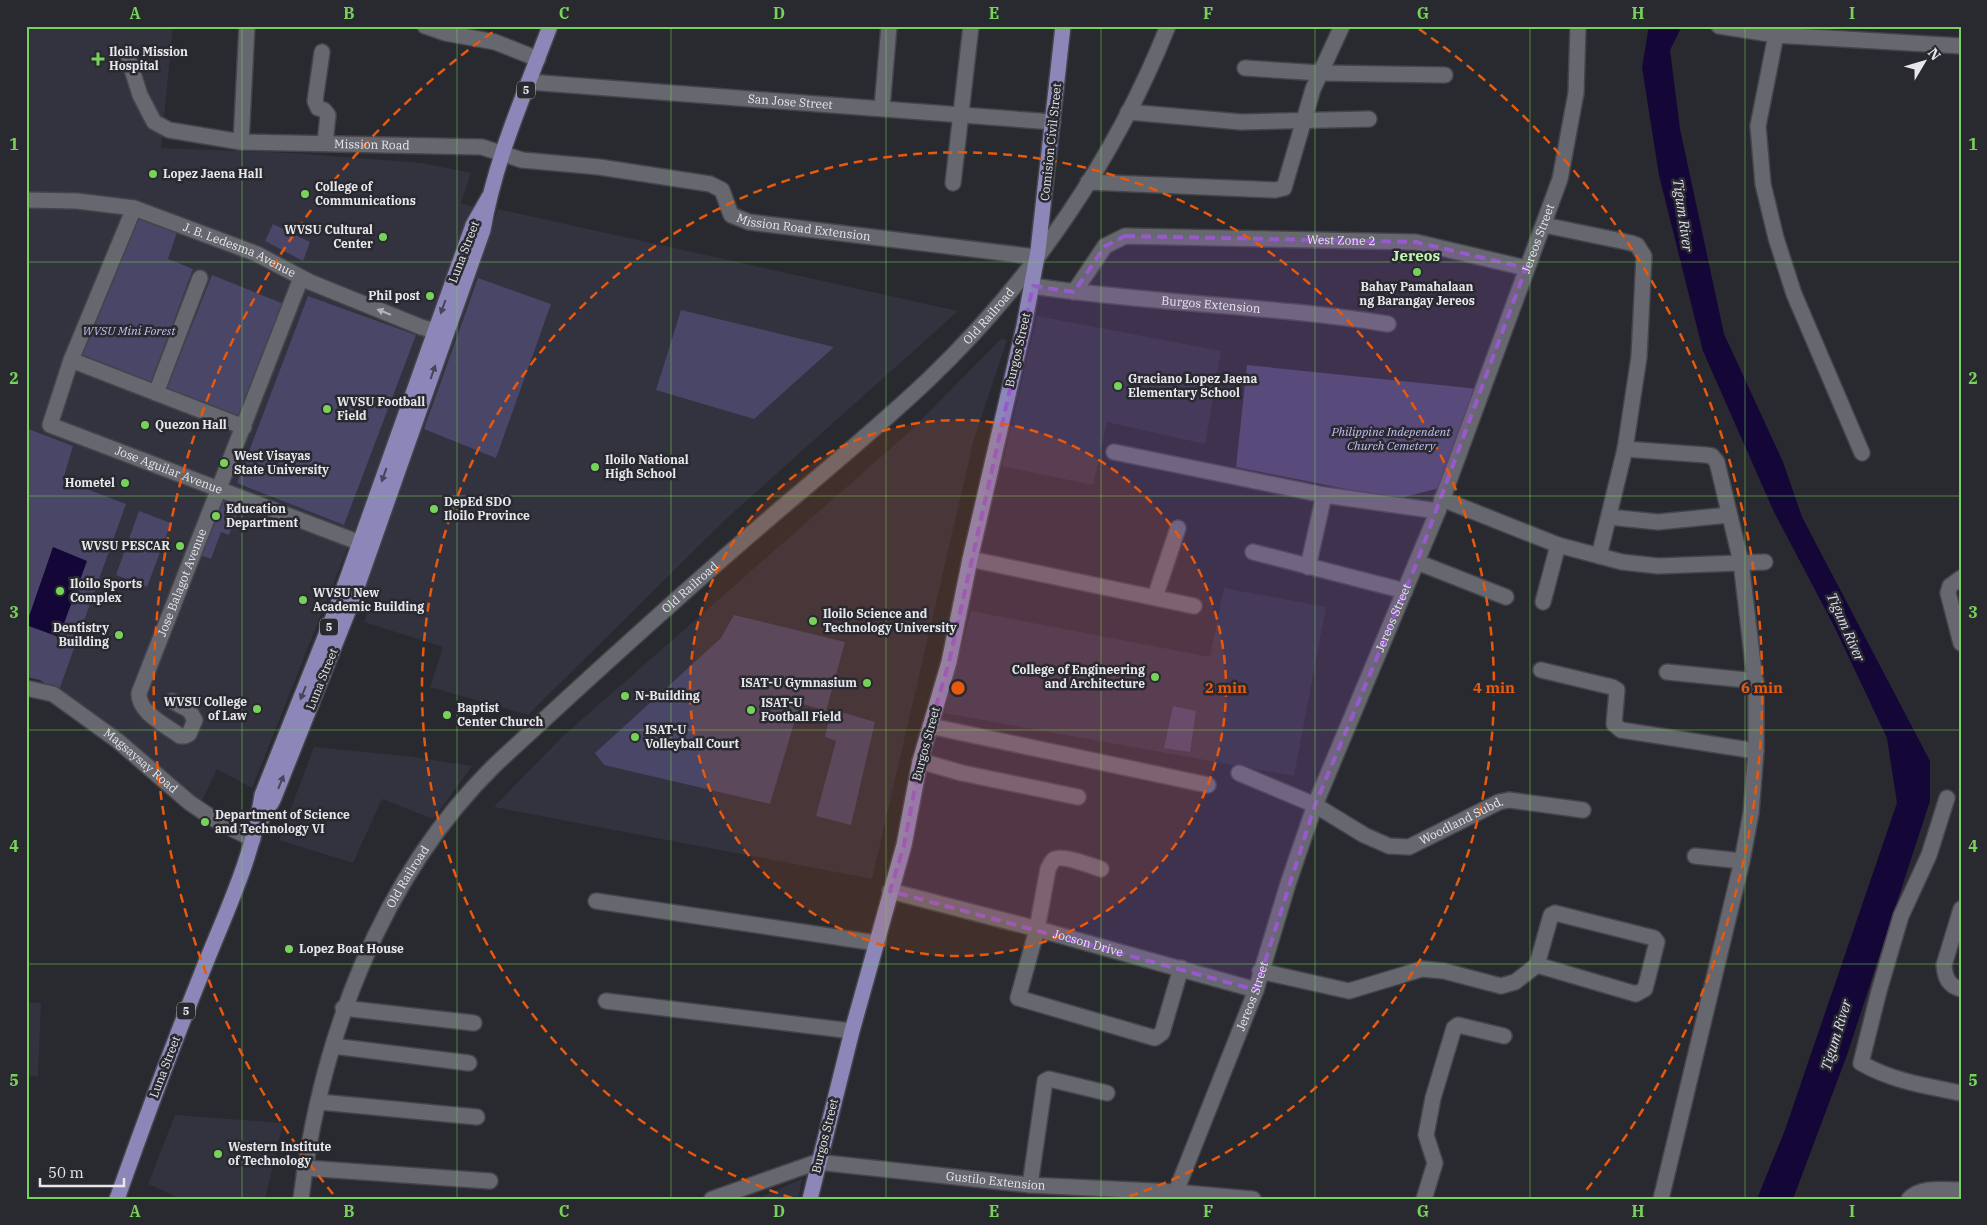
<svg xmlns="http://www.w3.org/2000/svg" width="1987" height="1225" font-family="'IBM Plex Serif',serif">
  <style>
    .built { fill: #33323f }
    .green { fill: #494667 }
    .water { fill: #140636 }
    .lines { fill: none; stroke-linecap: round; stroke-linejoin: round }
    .minor-casing { stroke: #45444b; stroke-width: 18 }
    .major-casing { stroke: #45444b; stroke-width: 18 }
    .minor { stroke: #676770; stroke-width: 15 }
    .major { stroke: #8d87b9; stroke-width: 15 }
    .oneway { fill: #474559 }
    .oneway2 { fill: #b3b3ba }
    .marked { fill: #965aca; fill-opacity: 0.2; stroke: #965aca; stroke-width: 4; stroke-dasharray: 10 6; stroke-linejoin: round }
    .grid { fill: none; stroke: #77d259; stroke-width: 1; stroke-opacity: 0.55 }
    .ring { fill: none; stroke: #e8590c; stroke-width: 2.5; stroke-dasharray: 9 6 }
    .poi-dot { fill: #77d259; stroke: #292930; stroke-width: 2 }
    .labels { text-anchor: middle; stroke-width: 5; stroke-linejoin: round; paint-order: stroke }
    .shield { fill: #292930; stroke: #adadb3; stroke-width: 1 }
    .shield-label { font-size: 11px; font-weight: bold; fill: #e6e6eb }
    .poi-label { font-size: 12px; font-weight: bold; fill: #e6e6eb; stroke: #292930; text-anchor: start }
    .street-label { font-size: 12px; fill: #e6e6eb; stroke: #292930 }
    .park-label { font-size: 12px; font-style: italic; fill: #c4bff2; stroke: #292930 }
    .water-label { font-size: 14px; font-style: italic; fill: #e0dff1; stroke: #292930 }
    .quarter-label { font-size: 15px; font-weight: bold; fill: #c3f5b4; stroke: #292930 }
    .centre { fill: #e8590c; stroke: #292930; stroke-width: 2.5 }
    .ring-label { font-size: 15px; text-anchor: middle; font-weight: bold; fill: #e8590c; stroke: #292930; stroke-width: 5; stroke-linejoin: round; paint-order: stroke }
    .neatline { fill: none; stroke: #77d259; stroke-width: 2 }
    .grid-label { font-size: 16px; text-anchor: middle; font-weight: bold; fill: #77d259 }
  </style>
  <rect width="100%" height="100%" fill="#292930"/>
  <!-- built -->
  <path class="built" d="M 26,26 L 173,26 L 161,148 L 292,153 L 422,163 L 471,173 L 461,203 L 477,208 L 354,532 L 252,788 L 217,769 L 201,803 L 58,693 L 63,480 L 73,446 L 26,428 Z
    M 498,209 L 958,311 L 726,519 L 528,715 L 430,687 L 443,647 L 364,622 L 371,601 L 362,598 Z
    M 1037,316 L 1221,351 L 1205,444 L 1107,422 L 1093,485 L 1002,466 Z
    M 1002,338 L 1007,340 L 974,439 L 872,879 L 494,807 L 563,736 L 907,434 Z
    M 1224,588 L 1326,607 L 1294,776 L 944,713 L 971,611 L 1210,657 Z
    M 314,747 L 406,756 L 472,766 L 433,819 L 382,799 L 353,863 L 279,840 Z
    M 26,1002 L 41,1003 L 38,1077 L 26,1075 Z
    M 175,1115 L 283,1123 L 265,1199 L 177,1197 L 148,1184 Z
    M 802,1179 L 798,1199 L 756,1199 Z"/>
  <!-- green -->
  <path class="green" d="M 136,214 L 177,232 L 168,259 L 193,269 L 151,382 L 78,353 Z
    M 273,224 L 310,242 L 303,261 L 265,241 Z
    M 212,275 L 284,304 L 241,418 L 167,388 Z
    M 478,278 L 551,304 L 496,458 L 424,429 Z
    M 308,296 L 416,335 L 344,525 L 237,483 Z
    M 681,310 L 834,347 L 754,419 L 656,390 Z
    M 1247,365 L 1479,389 L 1448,486 L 1396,499 L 1236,467 Z
    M 26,428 L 73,446 L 63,480 L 126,504 L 58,693 L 40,680 L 26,677 Z
    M 219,494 L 242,502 L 229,535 L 221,532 L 211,559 L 197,554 Z
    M 139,511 L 171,523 L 147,587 L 116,575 Z
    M 734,615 L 845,642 L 826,711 L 800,703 L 770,804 L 604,765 L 595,753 L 721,638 Z
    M 1173,706 L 1196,711 L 1190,752 L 1164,748 Z
    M 831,709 L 875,722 L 851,825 L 816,816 L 836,741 L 825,737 Z"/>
  <!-- water -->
  <path class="water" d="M 1649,26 L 1682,26 L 1670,50 L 1680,129 L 1724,334 L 1783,462 L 1802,517 L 1930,761 L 1930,801 L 1847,1055 L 1793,1199 L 1757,1199 L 1785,1130 L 1897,803 L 1887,738 L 1834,626 L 1774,512 L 1703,351 L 1659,175 L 1642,67 Z
    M 53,547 L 87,561 L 59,637 L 26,625 Z"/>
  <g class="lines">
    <!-- minor casing -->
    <g class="minor-casing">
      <g id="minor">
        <path d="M 425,26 L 445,33 L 495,42 L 538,59"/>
        <path d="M 1719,26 L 1776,35 L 1961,46"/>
        <path d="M 1776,35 L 1758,126 L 1763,184 L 1776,238 L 1794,294 L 1862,453"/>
        <path d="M 322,52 L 315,101 L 318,108 L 324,110 L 328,115 L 325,143"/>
        <path id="s1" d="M 129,60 L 140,95 L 154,122 L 169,130 L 241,142 L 482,147 L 522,160 L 599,167 L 710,184 L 722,190 L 731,215 L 749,222 L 1037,257"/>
        <path d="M 1245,68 L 1321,73 L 1445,75"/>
        <path id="s2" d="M 529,82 L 1053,122"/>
        <path d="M 882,108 L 889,26"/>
        <path d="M 1128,112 L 1241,122 L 1369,119"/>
        <path d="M 241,142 L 247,26"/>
        <path d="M 1088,182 L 1275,190 L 1284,188 L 1313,89 L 1342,26"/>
        <path d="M 953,183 L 971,26"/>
        <path id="s3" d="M 26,200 L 77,201 L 134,208 L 257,254 L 310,282 L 421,327 L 446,334"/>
        <path id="s4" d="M 134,208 L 71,360 L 50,425 L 371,547"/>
        <path d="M 1544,225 L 1631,243 L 1637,245 L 1644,256 L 1639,357 L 1625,449 L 1599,556"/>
        <path id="s5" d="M 1033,286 C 1151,304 1270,305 1388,324"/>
        <path id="s6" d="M 1074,292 L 1105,246 L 1125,236 L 1416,242 L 1526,268"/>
        <path d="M 71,360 L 244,427"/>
        <path d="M 156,393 L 200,278"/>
        <path d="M 1625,449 L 1706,455 L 1712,456 L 1717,462 L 1741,562 L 1756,689 L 1756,751 L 1751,813 L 1742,861 L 1661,1199"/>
        <path d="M 1114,452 L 1324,495 L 1438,511"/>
        <path d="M 1442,499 L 1558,545 L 1622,562 L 1658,566 L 1765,562"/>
        <path d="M 1609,517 L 1658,522 L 1729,515"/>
        <path d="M 1253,552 L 1405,591"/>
        <path d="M 970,559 L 1194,606"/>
        <path d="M 1417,562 L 1506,597"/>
        <path d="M 1308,567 L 1324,495"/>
        <path d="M 1961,578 L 1950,586 L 1948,593 L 1961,643"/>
        <path d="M 1155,597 L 1178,528"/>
        <path d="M 1543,602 L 1558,545"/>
        <path d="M 1541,670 L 1612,687 L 1617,690 L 1614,724 L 1621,730 L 1756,751"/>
        <path d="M 1667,672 L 1756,681"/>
        <path id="s7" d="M 26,688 L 53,694 L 118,741 L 190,803 L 220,823 L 253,839"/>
        <path id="s8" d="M 172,701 L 189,710 L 195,720 L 189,734 L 185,736 L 180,736 C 166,725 138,713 139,693 L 301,278"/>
        <path d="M 930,726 L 1208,785"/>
        <path d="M 920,761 L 962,773 L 1078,797"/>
        <path id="s9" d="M 1239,773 L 1315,805 L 1364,835 L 1389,846 L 1409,847 L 1499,802 L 1509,800 L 1583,810"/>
        <path d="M 1947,798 L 1929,855 L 1901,916 L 1879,991 L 1861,1063 C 1892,1081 1926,1086 1961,1093"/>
        <path d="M 1695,856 L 1742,861"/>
        <path id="s10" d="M 1101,869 C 1092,866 1063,855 1055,859 C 1051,861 1050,866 1048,869 L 1037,929 L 1256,990"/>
        <path d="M 890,891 L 1037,929 L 1018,998 L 1148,1036 L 1155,1038 L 1162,1033 L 1181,968"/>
        <path d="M 596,901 L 876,943"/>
        <path d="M 1961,909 L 1944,965 C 1945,977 1948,986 1961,989"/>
        <path d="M 1260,971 L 1349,991 L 1422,969 L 1444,971 L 1501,986 L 1515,982 L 1537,965 L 1551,915 L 1555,913 L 1654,938 L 1657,942 L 1645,989 L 1636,994 L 1537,965"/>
        <path d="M 606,1001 L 852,1031"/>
        <path d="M 343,1008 L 474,1023"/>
        <path d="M 333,1046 L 469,1063"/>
        <path d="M 320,1102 L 477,1117"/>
        <path d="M 305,1168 L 490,1181"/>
        <path d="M 1030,1185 L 1045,1081 L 1049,1079 L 1107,1093"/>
        <path id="s11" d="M 301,1199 C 320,1041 380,877 496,764 C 578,688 660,613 744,540 C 805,487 869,436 928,380 C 1031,282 1115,159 1168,26"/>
        <path id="s12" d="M 712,1199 L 817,1162 L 1030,1185 L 1175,1192 L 1253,1199"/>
        <path id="s13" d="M 1173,1199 L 1256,990 L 1288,884 L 1315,805 L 1438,511 L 1560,179 L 1576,93 L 1578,26"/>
        <path d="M 1424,1199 L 1435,1163 L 1426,1135 L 1433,1098 L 1454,1028 L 1458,1025 L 1504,1036"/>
        <path d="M 1909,1199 C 1921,1186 1945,1190 1961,1190"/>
      </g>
    </g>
    <!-- major casing -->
    <g class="major-casing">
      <path id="major" d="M 261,820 L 273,800 L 351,604 L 483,230 C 495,159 525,93 550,26
        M 117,1199 C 144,1123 171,1049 201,975 C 224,916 253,858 262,795 L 337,607 L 473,225 L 489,197
        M 810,1199 L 852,1031 L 904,845 L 920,761 L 949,662 L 970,559 L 1024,326 L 1038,251 L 1063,26"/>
    </g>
    <!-- minor -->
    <use href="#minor" class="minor"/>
    <!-- major -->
    <use href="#major" class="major"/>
  </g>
  <!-- one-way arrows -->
  <defs><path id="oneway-solid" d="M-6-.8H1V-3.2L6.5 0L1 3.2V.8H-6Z" transform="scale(1.25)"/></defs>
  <g class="oneway">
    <use href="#oneway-solid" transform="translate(443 307) rotate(110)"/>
    <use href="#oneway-solid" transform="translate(433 372) rotate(-71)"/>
    <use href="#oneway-solid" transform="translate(384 475) rotate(110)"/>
    <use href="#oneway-solid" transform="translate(303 693) rotate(112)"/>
    <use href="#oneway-solid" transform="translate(281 782) rotate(-68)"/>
  </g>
  <use class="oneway2" href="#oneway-solid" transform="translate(384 312) rotate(-158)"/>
  <!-- marked area -->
  <path class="marked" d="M 1125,236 L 1416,242 L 1526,268 L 1417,562 L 1315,805 L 1256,990 L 890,891 L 904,845 L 920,761 L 949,662 L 1033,286 L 1074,292 L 1105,246 Z"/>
  <!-- grid -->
  <path class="grid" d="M 242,26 L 242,1199M 457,26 L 457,1199M 671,26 L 671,1199M 886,26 L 886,1199M 1101,26 L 1101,1199M 1315,26 L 1315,1199M 1530,26 L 1530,1199M 1745,26 L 1745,1199M 26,262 L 1961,262M 26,496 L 1961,496M 26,730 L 1961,730M 26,964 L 1961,964"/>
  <!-- distance rings -->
  <circle cx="958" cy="688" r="268" fill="#e8590c" fill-opacity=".12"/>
  <g class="ring">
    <circle cx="958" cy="688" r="268"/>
    <path d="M792 1198A536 536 0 1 1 1124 1198"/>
    <path d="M333 1194A804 804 0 0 1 497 29M1419 29A804 804 0 0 1 1583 1194"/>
  </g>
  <!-- markers -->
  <g class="poi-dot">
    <path d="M95.5 51.5h5v5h5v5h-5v5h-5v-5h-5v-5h5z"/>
    <circle cx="153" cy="174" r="5"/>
    <circle cx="305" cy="194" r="5"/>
    <circle cx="383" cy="237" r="5"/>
    <circle cx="1417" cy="272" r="5"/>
    <circle cx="430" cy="296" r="5"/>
    <circle cx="1118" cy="386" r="5"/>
    <circle cx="327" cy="409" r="5"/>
    <circle cx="145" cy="425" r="5"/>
    <circle cx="224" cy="463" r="5"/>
    <circle cx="595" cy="467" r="5"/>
    <circle cx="125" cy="483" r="5"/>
    <circle cx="434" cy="509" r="5"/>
    <circle cx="216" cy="516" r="5"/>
    <circle cx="180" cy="546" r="5"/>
    <circle cx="60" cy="591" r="5"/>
    <circle cx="303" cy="600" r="5"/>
    <circle cx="813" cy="621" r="5"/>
    <circle cx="119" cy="635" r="5"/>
    <circle cx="1155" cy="677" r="5"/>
    <circle cx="867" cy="683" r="5"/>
    <circle cx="625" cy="696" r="5"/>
    <circle cx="257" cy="709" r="5"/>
    <circle cx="751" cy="710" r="5"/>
    <circle cx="447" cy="715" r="5"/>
    <circle cx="635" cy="737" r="5"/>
    <circle cx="205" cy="822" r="5"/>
    <circle cx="289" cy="949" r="5"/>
    <circle cx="218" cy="1154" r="5"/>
  </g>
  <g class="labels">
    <!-- shield labels -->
    <g class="shield">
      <rect x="517" y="81.5" width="18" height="17" rx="4"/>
      <rect x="320" y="618.5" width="18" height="17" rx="4"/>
      <rect x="177" y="1002.5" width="18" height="17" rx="4"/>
    </g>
    <g class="shield-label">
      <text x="526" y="94">5</text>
      <text x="329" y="631">5</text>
      <text x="186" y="1015">5</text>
    </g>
    <!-- poi labels -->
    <g class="poi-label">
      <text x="109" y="56">Iloilo Mission<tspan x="109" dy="14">Hospital</tspan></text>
      <text x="163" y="178">Lopez Jaena Hall</text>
      <text x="315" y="191">College of<tspan x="315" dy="14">Communications</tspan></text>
      <text x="373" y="234" text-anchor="end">WVSU Cultural<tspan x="373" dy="14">Center</tspan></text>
      <text x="1417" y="291" text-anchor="middle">Bahay Pamahalaan<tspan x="1417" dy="14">ng Barangay Jereos</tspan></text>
      <text x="420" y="300" text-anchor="end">Phil post</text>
      <text x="1128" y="383">Graciano Lopez Jaena<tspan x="1128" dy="14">Elementary School</tspan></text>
      <text x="337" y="406">WVSU Football<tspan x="337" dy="14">Field</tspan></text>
      <text x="155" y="429">Quezon Hall</text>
      <text x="234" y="460">West Visayas<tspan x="234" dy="14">State University</tspan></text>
      <text x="605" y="464">Iloilo National<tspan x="605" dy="14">High School</tspan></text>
      <text x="115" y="487" text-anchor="end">Hometel</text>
      <text x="444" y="506">DepEd SDO<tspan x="444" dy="14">Iloilo Province</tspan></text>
      <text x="226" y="513">Education<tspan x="226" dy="14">Department</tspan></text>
      <text x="170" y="550" text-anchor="end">WVSU PESCAR</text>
      <text x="70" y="588">Iloilo Sports<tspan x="70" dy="14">Complex</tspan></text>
      <text x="313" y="597">WVSU New<tspan x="313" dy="14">Academic Building</tspan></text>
      <text x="823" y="618">Iloilo Science and<tspan x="823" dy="14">Technology University</tspan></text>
      <text x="109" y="632" text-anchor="end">Dentistry<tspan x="109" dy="14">Building</tspan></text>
      <text x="1145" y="674" text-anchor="end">College of Engineering<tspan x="1145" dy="14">and Architecture</tspan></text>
      <text x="857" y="687" text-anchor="end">ISAT-U Gymnasium</text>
      <text x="635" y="700">N-Building</text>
      <text x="247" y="706" text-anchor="end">WVSU College<tspan x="247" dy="14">of Law</tspan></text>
      <text x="761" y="707">ISAT-U<tspan x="761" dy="14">Football Field</tspan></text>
      <text x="457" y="712">Baptist<tspan x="457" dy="14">Center Church</tspan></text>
      <text x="645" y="734">ISAT-U<tspan x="645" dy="14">Volleyball Court</tspan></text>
      <text x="215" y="819">Department of Science<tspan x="215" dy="14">and Technology VI</tspan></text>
      <text x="299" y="953">Lopez Boat House</text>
      <text x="228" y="1151">Western Institute<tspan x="228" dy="14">of Technology</tspan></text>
    </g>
    <!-- street labels -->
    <g class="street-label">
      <text dy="4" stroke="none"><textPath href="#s2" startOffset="262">San Jose Street</textPath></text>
      <text transform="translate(1051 142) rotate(-84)" y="4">Comision Civil Street</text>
      <text dy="4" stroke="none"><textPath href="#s1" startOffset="288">Mission Road</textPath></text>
      <text dy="4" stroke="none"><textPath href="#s1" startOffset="744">Mission Road Extension</textPath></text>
      <text dy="4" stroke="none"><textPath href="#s13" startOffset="1028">Jereos Street</textPath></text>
      <text dy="4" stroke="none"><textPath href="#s6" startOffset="294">West Zone 2</textPath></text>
      <text dy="4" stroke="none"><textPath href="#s3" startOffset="222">J. B. Ledesma Avenue</textPath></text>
      <text transform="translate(464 252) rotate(-69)" y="4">Luna Street</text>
      <text dy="4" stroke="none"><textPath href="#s5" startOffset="179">Burgos Extension</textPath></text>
      <text dy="4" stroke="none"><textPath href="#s11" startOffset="1152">Old Railroad</textPath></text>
      <text transform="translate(1018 350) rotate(-77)" y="4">Burgos Street</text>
      <text dy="4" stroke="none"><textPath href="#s4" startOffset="360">Jose Aguilar Avenue</textPath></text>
      <text dy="4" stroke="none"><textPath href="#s8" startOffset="236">Jose Balagot Avenue</textPath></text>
      <text dy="4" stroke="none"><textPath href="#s11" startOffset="748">Old Railroad</textPath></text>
      <text dy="4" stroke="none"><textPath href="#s13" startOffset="622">Jereos Street</textPath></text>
      <text transform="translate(322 679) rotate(-68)" y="4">Luna Street</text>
      <text transform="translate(926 744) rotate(-75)" y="4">Burgos Street</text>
      <text dy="4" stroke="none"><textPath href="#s7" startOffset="138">Magsaysay Road</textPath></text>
      <text dy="4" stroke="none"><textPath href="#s9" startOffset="246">Woodland Subd.</textPath></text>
      <text dy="4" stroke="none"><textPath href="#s11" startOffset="342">Old Railroad</textPath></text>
      <text dy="4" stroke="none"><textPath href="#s10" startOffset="174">Jocson Drive</textPath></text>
      <text dy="4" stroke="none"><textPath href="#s13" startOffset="218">Jereos Street</textPath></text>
      <text transform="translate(165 1067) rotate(-69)" y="4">Luna Street</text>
      <text transform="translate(825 1136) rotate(-76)" y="4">Burgos Street</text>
      <text dy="4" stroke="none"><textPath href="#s12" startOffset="291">Gustilo Extension</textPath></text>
    </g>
    <!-- park labels -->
    <g class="park-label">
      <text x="129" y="335">WVSU Mini Forest</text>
      <text x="1391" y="436">Philippine Independent<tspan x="1391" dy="14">Church Cemetery</tspan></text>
    </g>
    <!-- water labels -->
    <g class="water-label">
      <text transform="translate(1683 215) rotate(82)" y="5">Tigum River</text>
      <text transform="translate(1846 627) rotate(66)" y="5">Tigum River</text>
      <text transform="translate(1836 1035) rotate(-73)" y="5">Tigum River</text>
    </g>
    <!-- quarter labels -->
    <g class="quarter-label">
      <text x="1416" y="261">Jereos</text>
    </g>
  </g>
  <circle cx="958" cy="688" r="8" class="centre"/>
  <g class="ring-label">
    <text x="1226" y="693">2 min</text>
    <text x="1494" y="693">4 min</text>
    <text x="1762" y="693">6 min</text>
  </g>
  <!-- border -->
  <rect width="1987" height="1225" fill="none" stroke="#292930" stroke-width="55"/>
  <!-- north arrow -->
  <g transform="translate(1924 62) rotate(52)" stroke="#292930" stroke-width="4" paint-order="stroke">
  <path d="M0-4L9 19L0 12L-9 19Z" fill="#e6e6eb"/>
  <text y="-8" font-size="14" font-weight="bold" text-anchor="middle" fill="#e6e6eb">N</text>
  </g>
  <!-- scale -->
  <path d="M40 1178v8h84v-8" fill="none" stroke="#e6e6eb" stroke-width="2.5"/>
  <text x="48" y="1178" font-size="15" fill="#e6e6eb" stroke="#292930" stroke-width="4" paint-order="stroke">50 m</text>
  <rect x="28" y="28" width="1932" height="1170" class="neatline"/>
  <g class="grid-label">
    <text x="135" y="19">A</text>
    <text x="349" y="19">B</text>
    <text x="564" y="19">C</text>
    <text x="779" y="19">D</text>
    <text x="994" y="19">E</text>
    <text x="1208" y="19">F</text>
    <text x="1423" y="19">G</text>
    <text x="1638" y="19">H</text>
    <text x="1852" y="19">I</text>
    <text x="14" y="150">1</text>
    <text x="1973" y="150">1</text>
    <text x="14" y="384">2</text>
    <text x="1973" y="384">2</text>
    <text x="14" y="618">3</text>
    <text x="1973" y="618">3</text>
    <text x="14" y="852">4</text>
    <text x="1973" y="852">4</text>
    <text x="14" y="1086">5</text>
    <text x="1973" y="1086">5</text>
    <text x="135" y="1217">A</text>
    <text x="349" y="1217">B</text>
    <text x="564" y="1217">C</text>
    <text x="779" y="1217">D</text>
    <text x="994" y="1217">E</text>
    <text x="1208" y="1217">F</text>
    <text x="1423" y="1217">G</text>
    <text x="1638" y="1217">H</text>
    <text x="1852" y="1217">I</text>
  </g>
</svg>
